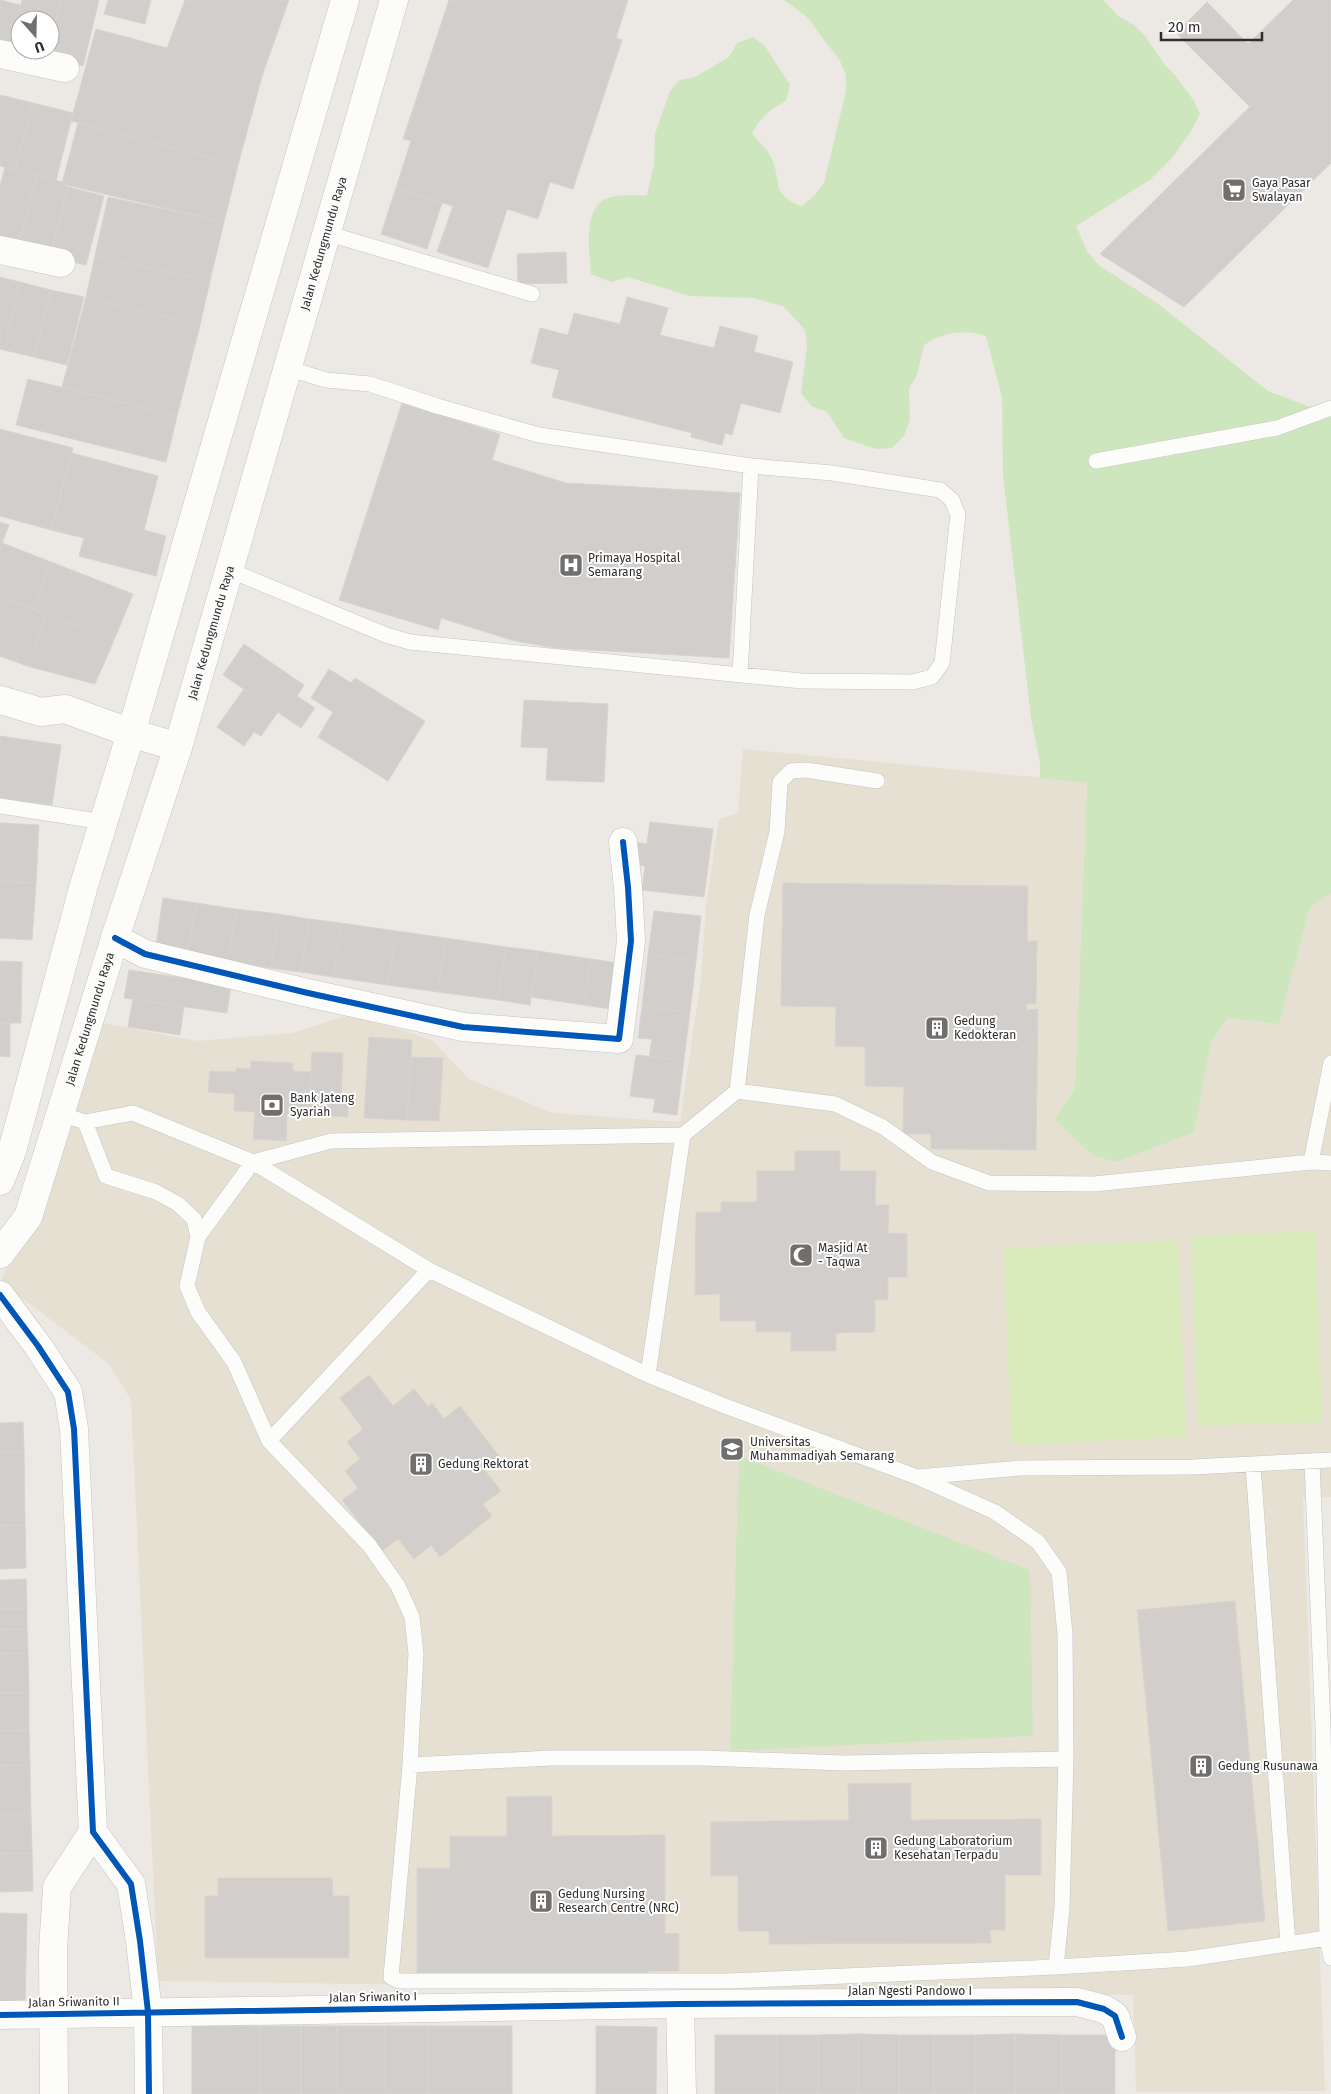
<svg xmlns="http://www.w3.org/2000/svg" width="1331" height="2094" font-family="'Fira Sans',sans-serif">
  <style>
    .education { fill: #e6e0d3 }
    .green { fill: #cee6be }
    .pitch { fill: #d9eabb }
    .building { fill: #d1cecb; stroke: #d7d4d0 }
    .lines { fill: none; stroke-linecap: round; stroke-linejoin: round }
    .service-casing { stroke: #c5c4c5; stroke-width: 16 }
    .minor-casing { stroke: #c5c4c5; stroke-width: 29 }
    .secondary-casing { stroke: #c5c4c5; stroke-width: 29 }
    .service { stroke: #fcfcfb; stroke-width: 15 }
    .minor { stroke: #fcfcfb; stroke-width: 28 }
    .secondary { stroke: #fcfcfb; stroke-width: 28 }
    .cycleway-casing { stroke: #fff; stroke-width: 9 }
    .cycleway { stroke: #0057b8; stroke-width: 6 }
    .labels { text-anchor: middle; stroke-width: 4; stroke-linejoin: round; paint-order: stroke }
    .poi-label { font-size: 12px; fill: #2e2e2e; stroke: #fff; text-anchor: start }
    .street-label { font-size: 12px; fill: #2e2e2e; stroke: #fff }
  </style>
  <rect width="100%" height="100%" fill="#ece8e4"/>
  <!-- education -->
  <path class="education" d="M 743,749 L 1087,782 L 1075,1088 L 1054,1119 L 1093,1156 L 1117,1162 L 1194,1131 L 1211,1042 L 1228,1018 L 1279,1024 L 1310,907 L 1331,894 L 1331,1497 L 1303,1498 L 1325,2091 L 1136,2092 L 1133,1995 L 158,1981 L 131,1400 L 109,1364 L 1,1282 L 92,1021 L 198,1041 L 292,1033 L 352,1014 L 432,1040 L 469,1079 L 553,1113 L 680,1122 L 701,978 L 706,904 L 719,819 L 738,813 Z"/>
  <!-- green -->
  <path class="green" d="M 784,0 L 1103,0 L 1118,16 L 1134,25 L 1146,37 L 1164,64 L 1175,75 L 1194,101 L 1200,114 L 1191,131 L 1173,157 L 1151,179 L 1076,226 L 1087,251 L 1100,266 L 1157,303 L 1268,391 L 1331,415 L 1331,894 L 1310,907 L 1279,1024 L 1228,1018 L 1211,1042 L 1194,1132 L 1117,1162 L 1093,1156 L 1054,1119 L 1075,1088 L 1087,783 L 1040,778 L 1040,763 L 1031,718 L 1003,475 L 1002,398 L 986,336 C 963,329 944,332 924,345 L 917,375 L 909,389 L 910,420 L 904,436 L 892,448 L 876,449 L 844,438 L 827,412 L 811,406 L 801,393 L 807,346 L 805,330 L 783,306 L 753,298 L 690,296 L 628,277 L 611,282 L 591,274 C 590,255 583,216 601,202 C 612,193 633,196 647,195 L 654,164 L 655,134 L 670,91 L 680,80 L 695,77 L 729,57 L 737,43 L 753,37 L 765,46 L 790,85 L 786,101 C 769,110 762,116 752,133 C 758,141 768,150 772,159 C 782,182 770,195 802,206 L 814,196 L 824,183 L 846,91 L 846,75 L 840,61 L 807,17 Z
    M 739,1456 L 1030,1570 L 1033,1736 L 730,1751 Z"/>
  <!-- pitch -->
  <path class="pitch" d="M 1316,1231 L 1322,1422 L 1198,1426 L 1191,1236 Z
    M 1178,1240 L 1186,1437 L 1011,1445 L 1004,1248 Z"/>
  <!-- building -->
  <path class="building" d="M 0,0 L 21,5 L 10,48 L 0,45 Z
    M 22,0 L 61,0 L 50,44 L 50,20 L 20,20 L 20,50 L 48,50 L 47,57 L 10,48 Z
    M 61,0 L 99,0 L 83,66 L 47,57 L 50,50 Z
    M 108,0 L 151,0 L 145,24 L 104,14 Z
    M 185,0 L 289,0 L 263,73 L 238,165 L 71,121 L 96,29 L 167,48 Z
    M 449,0 L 628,0 L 616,38 L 622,40 L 573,189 L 550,182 L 538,219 L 507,209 L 503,222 L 396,188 L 411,141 L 403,139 Z
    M 1293,0 L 1331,0 L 1331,27 L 1250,107 L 1176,33 L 1207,2 L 1248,44 Z
    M 1331,27 L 1331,163 L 1184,307 L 1100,254 Z
    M 0,95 L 33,103 L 15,170 L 0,166 Z
    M 33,103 L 73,113 L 56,180 L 15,170 Z
    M 78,123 L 238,165 L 224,222 L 62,184 Z
    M 5,167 L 37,175 L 18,248 L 0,244 L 0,186 Z
    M 37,175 L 62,182 L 62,184 L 68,187 L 50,257 L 18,248 Z
    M 68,187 L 104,196 L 86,265 L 50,257 Z
    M 396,188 L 442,203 L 427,249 L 381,234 Z
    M 108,197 L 224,222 L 210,281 L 95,256 Z
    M 453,206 L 503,222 L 488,268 L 437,252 Z
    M 566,252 L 567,283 L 518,284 L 517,254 Z
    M 95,256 L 210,281 L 200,325 L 86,297 Z
    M 0,277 L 20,282 L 4,350 L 0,349 Z
    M 20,282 L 51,290 L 34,357 L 4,350 Z
    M 51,290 L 84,297 L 67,365 L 34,357 Z
    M 86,297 L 200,325 L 177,416 L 62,387 Z
    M 627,297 L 668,308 L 660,335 L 714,348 L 720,326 L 758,336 L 754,352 L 793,362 L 780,413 L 741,403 L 732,435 L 725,433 L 722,445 L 691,437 L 692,433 L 552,397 L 559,370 L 531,363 L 540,328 L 568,335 L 574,313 L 620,324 Z
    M 28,379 L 177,416 L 166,462 L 16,425 Z
    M 402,403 L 500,434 L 492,460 L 566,483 L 740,493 L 729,658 L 556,648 L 515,641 L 441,618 L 438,630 L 339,600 Z
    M 0,429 L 73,448 L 51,530 L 0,516 Z
    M 72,453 L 158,476 L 144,530 L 166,536 L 156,576 L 79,556 L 84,538 L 51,530 Z
    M 0,522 L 9,525 L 2,543 L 51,562 L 33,609 L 0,596 Z
    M 51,562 L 133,594 L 114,640 L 33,609 Z
    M 0,596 L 47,614 L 27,666 L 0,656 Z
    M 47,614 L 114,640 L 95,684 L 27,666 Z
    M 244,644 L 304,685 L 297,696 L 315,708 L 301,728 L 223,675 Z
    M 329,669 L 351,683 L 355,678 L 425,721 L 388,781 L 318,737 L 333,712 L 311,698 Z
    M 244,689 L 278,712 L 261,736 L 254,732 L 244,746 L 217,727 Z
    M 524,700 L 608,704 L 604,782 L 546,780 L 548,748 L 521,747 Z
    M 0,736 L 61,745 L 52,805 L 0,798 Z
    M 650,822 L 713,829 L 704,897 L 642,890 L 645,866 L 633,864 L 636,842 L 647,844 Z
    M 0,823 L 39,825 L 36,883 L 0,881 Z
    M 0,881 L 36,883 L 32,940 L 0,938 Z
    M 783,883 L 1028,886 L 1027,941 L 1037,941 L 1036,1004 L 1027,1004 L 1026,1010 L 1038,1009 L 1036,1150 L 931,1149 L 931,1134 L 903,1134 L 904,1087 L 865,1086 L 865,1047 L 835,1046 L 836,1007 L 781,1006 Z
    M 163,898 L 196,903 L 187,956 L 155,952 Z
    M 196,903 L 236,909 L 228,962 L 187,956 Z
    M 236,909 L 279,914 L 271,968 L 228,962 Z
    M 654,911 L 701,916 L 696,961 L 648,955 Z
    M 279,914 L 309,919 L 301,972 L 271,968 Z
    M 309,919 L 341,923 L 333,977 L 301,972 Z
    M 341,923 L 396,931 L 388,985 L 333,977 Z
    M 396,931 L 446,938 L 438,992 L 388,985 Z
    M 446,938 L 506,947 L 498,1000 L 438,992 Z
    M 506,947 L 538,951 L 530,1005 L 498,1000 Z
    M 538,951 L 591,959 L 584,1005 L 531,997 Z
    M 648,955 L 696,961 L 690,1012 L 642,1007 Z
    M 591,959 L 618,963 L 611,1009 L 584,1005 Z
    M 0,961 L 22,962 L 21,1023 L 0,1023 Z
    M 129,970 L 231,985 L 227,1013 L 124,998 Z
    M 133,999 L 184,1007 L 180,1035 L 128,1027 Z
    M 642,1007 L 690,1012 L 684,1060 L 649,1057 L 652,1039 L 638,1038 Z
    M 0,1023 L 10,1023 L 10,1057 L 0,1056 Z
    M 369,1037 L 412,1040 L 407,1120 L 364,1118 Z
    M 312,1052 L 343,1053 L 341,1101 L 348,1101 L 348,1117 L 309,1115 Z
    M 636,1055 L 684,1060 L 677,1115 L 653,1112 L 655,1099 L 630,1096 Z
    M 411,1057 L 443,1058 L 439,1121 L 407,1120 Z
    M 251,1061 L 293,1063 L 293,1071 L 311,1072 L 309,1115 L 287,1114 L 286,1141 L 253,1139 L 255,1112 L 234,1111 L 235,1094 L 208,1092 L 210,1071 L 236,1072 L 236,1068 L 251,1069 Z
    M 795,1151 L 840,1151 L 840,1171 L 876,1171 L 875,1205 L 889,1205 L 888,1233 L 907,1234 L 907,1277 L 888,1277 L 888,1300 L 875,1300 L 875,1332 L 836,1333 L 836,1351 L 791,1351 L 791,1332 L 756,1332 L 756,1321 L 720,1321 L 720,1294 L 695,1295 L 696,1212 L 721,1212 L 721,1202 L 757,1202 L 757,1171 L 795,1171 Z
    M 369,1375 L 393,1406 L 414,1389 L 428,1407 L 432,1403 L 444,1419 L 460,1406 L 499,1456 L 483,1468 L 501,1491 L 483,1504 L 492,1516 L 440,1557 L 431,1545 L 414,1559 L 398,1539 L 382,1551 L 342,1500 L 358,1488 L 345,1471 L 360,1459 L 347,1442 L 363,1429 L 340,1398 Z
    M 23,1422 L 24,1451 L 0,1452 L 0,1423 Z
    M 24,1451 L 25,1525 L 0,1526 L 0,1452 Z
    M 25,1525 L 26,1568 L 0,1569 L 0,1526 Z
    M 26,1579 L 27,1608 L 0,1609 L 0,1580 Z
    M 1235,1601 L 1265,1921 L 1168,1931 L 1137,1610 Z
    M 27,1608 L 27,1629 L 0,1630 L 0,1609 Z
    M 27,1629 L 28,1653 L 0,1654 L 0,1630 Z
    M 28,1653 L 29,1693 L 0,1693 L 0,1654 Z
    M 0,1693 L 29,1693 L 29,1730 L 0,1731 Z
    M 29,1730 L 30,1765 L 0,1766 L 0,1731 Z
    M 30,1765 L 31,1814 L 0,1815 L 0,1766 Z
    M 911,1783 L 911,1820 L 1041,1819 L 1041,1875 L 1005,1875 L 1005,1930 L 990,1930 L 991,1943 L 769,1944 L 769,1931 L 738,1931 L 738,1876 L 711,1876 L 711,1822 L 849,1820 L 848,1784 Z
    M 552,1796 L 552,1836 L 665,1835 L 665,1934 L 679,1933 L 679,1971 L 648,1971 L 648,1976 L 417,1977 L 417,1868 L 450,1868 L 450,1836 L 507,1836 L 507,1797 Z
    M 31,1814 L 32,1853 L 0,1854 L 0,1815 Z
    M 32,1853 L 33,1891 L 0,1892 L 0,1854 Z
    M 218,1878 L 332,1878 L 333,1896 L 349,1896 L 349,1958 L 205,1958 L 205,1896 L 218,1896 Z
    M 0,1913 L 27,1914 L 25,2006 L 0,2006 Z
    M 192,2026 L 260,2026 L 260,2094 L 192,2094 Z
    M 260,2026 L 301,2026 L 301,2094 L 260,2094 Z
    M 301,2026 L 337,2026 L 336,2094 L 301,2094 Z
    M 337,2026 L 385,2026 L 384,2094 L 336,2094 Z
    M 385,2026 L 428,2026 L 428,2094 L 384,2094 Z
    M 428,2026 L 512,2026 L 512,2094 L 428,2094 Z
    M 596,2026 L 657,2027 L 656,2094 L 596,2094 Z
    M 858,2034 L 858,2094 L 818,2094 L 818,2035 Z
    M 858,2034 L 899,2035 L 899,2094 L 858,2094 Z
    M 1015,2034 L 1062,2035 L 1062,2094 L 1015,2094 Z
    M 1015,2034 L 1015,2094 L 975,2094 L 975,2035 Z
    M 715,2035 L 777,2035 L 777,2094 L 715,2094 Z
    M 777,2035 L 818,2035 L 818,2094 L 777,2094 Z
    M 899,2035 L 934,2035 L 934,2094 L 899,2094 Z
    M 934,2035 L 975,2035 L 975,2094 L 934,2094 Z
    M 1062,2035 L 1115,2035 L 1115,2094 L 1062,2094 Z"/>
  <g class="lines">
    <!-- service casing -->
    <g class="service-casing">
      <path id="service" d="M 326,233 L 532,294
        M 1096,461 L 1277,428 L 1331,408
        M 229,570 L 386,635 L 410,642 L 802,681 L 913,682 L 932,677 L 942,663 L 958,515 L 952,500 L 940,490 L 832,473 L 751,466 L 539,435 L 437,406 L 370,384 L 326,380 L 287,368
        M 740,675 L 751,466
        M 0,806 L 104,822
        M 737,1091 L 835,1104 L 883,1127 L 932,1162 L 989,1183 L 1094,1184 L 1311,1162 L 1331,1163
        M 61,1114 L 85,1122 L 133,1113 L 253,1162 L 429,1270 L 648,1375 L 725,1406 L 917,1477 L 995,1512 L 1038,1542 L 1059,1572 L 1065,1634 L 1066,1759 L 1062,1908 L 1056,1967 L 728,1981 L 399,1981 L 391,1977 L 410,1765 L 416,1654 L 412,1617 L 398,1586 L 369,1545 L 269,1441 L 234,1362 L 198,1312 L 187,1286 L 198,1237 L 194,1219 L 178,1204 L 156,1192 L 106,1176 L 85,1122
        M 1311,1162 L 1331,1063
        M 198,1237 L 253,1162 L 331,1141 L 683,1135 L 737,1091 L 757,915 L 777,832 L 780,782 L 791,771 L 806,770 L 877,781
        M 648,1375 L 683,1135
        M 269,1441 L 429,1270
        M 1312,1462 L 1323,1727 L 1327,1938 L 1331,1958
        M 1253,1465 L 1288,1944
        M 918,1477 L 1020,1468 L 1192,1467 L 1331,1460
        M 410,1765 L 551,1758 L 704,1758 L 844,1763 L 1066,1759
        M 1056,1967 L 1188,1959 L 1327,1938"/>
    </g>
    <!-- minor casing -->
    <g class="minor-casing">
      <path id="minor" d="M 0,54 L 65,68
        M 0,250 L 61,263
        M 0,700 L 41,712 L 65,709 L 131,733
        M 115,938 L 145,954 L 308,993 L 463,1027 L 619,1039 L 631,941 L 628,887 L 623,842
        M 0,1295 L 38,1346 L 68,1392 L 74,1429 L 93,1832 L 131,1884 L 140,1941 L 148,2012 L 149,2094
        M 680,2004 L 682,2094
        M 0,2015 L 680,2004 L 1077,2002 L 1104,2009 L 1115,2016 L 1122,2037
        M 54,2094 L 53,1950 L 57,1887 L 93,1832"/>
    </g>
    <!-- secondary casing -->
    <g class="secondary-casing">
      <g id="secondary">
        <path d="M 131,733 L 178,747"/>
        <path d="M 0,1181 L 12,1151 L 84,885 L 131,733 L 345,0"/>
        <path id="s1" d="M 0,1254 L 28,1217 L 115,938 L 178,747 L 394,0"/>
      </g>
    </g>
    <!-- service -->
    <use href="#service" class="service"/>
    <!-- minor -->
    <use href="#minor" class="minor"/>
    <!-- secondary -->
    <use href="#secondary" class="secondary"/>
    <!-- cycleway casing -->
    <g class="cycleway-casing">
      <path id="cycleway" d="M 115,938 L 145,954 L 308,993 L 463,1027 L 619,1039 L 631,941 L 628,887 L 623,842
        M 0,1295 L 38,1346 L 68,1392 L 74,1429 L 93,1832 L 131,1884 L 140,1941 L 148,2012 L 149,2094
        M 0,2015 L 680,2004 L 1077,2002 L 1104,2009 L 1115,2016 L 1122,2037"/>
    </g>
    <!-- cycleway -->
    <use href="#cycleway" class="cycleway"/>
  </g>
  <!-- icons -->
  <defs>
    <g id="supermarket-square" transform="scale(1.25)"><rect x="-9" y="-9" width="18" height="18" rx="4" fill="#706f6e" stroke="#fff"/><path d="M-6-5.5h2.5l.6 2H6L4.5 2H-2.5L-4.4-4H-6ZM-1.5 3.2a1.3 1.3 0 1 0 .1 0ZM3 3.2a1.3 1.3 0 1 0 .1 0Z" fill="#fff"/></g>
    <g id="hospital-square" transform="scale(1.25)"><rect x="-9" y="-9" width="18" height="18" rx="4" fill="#706f6e" stroke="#fff"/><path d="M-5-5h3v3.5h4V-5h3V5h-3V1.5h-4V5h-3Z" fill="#fff"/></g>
    <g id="building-square" transform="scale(1.25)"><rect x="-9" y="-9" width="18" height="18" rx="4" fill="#706f6e" stroke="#fff"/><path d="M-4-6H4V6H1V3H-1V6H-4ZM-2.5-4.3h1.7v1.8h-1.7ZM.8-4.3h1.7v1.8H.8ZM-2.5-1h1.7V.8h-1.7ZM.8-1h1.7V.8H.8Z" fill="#fff"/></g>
    <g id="bank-square" transform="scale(1.25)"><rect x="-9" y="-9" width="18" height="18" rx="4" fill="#706f6e" stroke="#fff"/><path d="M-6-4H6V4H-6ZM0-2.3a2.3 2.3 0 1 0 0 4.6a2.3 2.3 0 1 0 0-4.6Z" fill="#fff"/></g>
    <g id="mosque-square" transform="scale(1.25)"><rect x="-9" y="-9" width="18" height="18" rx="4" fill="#706f6e" stroke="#fff"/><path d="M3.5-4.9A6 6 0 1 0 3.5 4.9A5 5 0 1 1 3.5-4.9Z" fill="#fff"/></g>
    <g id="university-square" transform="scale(1.25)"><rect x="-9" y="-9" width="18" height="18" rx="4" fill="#706f6e" stroke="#fff"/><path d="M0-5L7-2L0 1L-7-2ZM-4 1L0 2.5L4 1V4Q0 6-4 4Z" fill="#fff"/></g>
  </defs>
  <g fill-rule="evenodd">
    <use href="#supermarket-square" x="1234" y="190"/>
    <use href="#hospital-square" x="571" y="565"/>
    <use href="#building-square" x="937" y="1028"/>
    <use href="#bank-square" x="272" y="1105"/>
    <use href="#mosque-square" x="801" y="1255"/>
    <use href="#university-square" x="732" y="1449"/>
    <use href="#building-square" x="421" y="1464"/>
    <use href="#building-square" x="1201" y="1766"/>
    <use href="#building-square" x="876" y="1848"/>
    <use href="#building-square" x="541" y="1901"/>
  </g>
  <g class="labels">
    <!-- poi labels -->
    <g class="poi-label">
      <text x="1252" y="187">Gaya Pasar<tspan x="1252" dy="14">Swalayan</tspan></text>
      <text x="588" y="562">Primaya Hospital<tspan x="588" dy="14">Semarang</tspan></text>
      <text x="954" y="1025">Gedung<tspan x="954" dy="14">Kedokteran</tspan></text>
      <text x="290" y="1102">Bank Jateng<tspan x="290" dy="14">Syariah</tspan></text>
      <text x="818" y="1252">Masjid At<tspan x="818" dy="14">- Taqwa</tspan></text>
      <text x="750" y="1446">Universitas<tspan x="750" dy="14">Muhammadiyah Semarang</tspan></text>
      <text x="438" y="1468">Gedung Rektorat</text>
      <text x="1218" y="1770">Gedung Rusunawa</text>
      <text x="894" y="1845">Gedung Laboratorium<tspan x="894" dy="14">Kesehatan Terpadu</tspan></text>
      <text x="558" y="1898">Gedung Nursing<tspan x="558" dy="14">Research Centre (NRC)</tspan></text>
    </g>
    <!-- street labels -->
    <g class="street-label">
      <text dy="4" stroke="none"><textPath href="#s1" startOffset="1064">Jalan Kedungmundu Raya</textPath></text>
      <text dy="4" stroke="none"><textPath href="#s1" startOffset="659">Jalan Kedungmundu Raya</textPath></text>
      <text dy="4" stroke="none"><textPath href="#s1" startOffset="254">Jalan Kedungmundu Raya</textPath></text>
      <text x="910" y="1995">Jalan Ngesti Pandowo I</text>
      <text transform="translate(373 1997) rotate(-1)" y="4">Jalan Sriwanito I</text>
      <text transform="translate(74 2002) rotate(-1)" y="4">Jalan Sriwanito II</text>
    </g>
  </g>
  <!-- north arrow -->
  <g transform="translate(35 35) rotate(160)"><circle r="24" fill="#ffffff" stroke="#ababab"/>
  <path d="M0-4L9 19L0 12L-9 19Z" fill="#706f6e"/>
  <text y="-8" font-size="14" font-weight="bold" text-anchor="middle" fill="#2e2e2e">U</text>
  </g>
  <!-- scale -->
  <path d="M1161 32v8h101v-8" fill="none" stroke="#2e2e2e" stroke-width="2.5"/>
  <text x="1168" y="32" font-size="15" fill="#2e2e2e" stroke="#ffffff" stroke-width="4" paint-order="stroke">20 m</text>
</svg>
